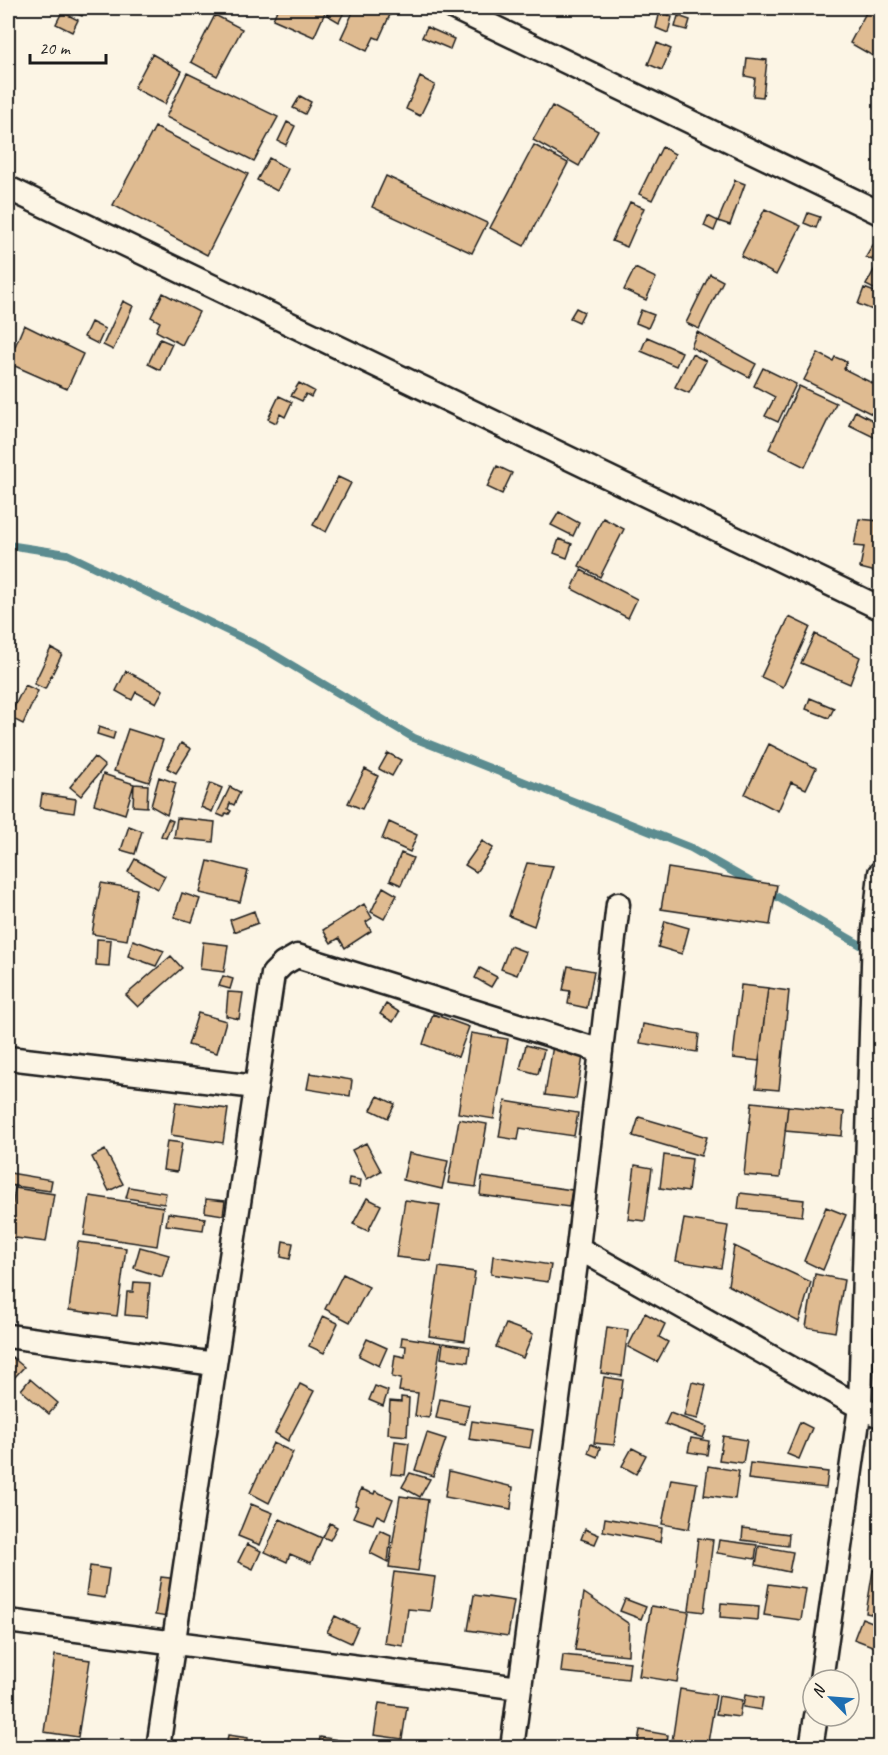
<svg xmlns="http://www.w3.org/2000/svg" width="888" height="1755" font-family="Caveat,sans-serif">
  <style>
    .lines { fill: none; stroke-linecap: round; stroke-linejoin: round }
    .stream { stroke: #5c8c90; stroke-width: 8 }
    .building { fill: #dfbb91; stroke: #1c1c1c; stroke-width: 1.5 }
    .minor-casing { stroke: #1c1c1c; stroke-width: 27 }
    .minor { stroke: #fcf5e5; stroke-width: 22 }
  </style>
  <rect width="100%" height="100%" fill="#fcf5e5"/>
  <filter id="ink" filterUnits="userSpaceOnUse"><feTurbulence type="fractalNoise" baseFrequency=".0167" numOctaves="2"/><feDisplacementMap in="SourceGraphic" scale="12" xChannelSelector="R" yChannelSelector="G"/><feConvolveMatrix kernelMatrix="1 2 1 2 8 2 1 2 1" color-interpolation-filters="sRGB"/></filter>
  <g filter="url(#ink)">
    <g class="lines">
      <!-- stream -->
      <path class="stream" d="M 8,545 L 67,554 L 261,647 L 414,738 L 691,848 L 756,885
        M 767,891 L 871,951"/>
    </g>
    <!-- building -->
    <path class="building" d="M 64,8 L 86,8 L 82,16 Z
      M 278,8 L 327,8 L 314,37 L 273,19 Z
      M 330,8 L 346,8 L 339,22 L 327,15 Z
      M 355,8 L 393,8 L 379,39 L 374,37 L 367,51 L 341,38 Z
      M 868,9 L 880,15 L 880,54 L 878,59 L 850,43 Z
      M 660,11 L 672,17 L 668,33 L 656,28 Z
      M 62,12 L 78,20 L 72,32 L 56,24 Z
      M 215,15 L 242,29 L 217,76 L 191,62 Z
      M 678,16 L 690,20 L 687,30 L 675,27 Z
      M 427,27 L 454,39 L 450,49 L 422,37 Z
      M 657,43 L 671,49 L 662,70 L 648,64 Z
      M 152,54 L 182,71 L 165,104 L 134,88 Z
      M 747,58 L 767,60 L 763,97 L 753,96 L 755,78 L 745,76 Z
      M 187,73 L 278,117 L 254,161 L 166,117 Z
      M 420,77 L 435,85 L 420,116 L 406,109 Z
      M 300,96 L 311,102 L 305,114 L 293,108 Z
      M 552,106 L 598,131 L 579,166 L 533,140 Z
      M 287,122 L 295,126 L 286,145 L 278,141 Z
      M 155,127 L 248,174 L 207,255 L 113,205 Z
      M 534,145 L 568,163 L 524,246 L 490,228 Z
      M 662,147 L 675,154 L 652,200 L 639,194 Z
      M 269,158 L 288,169 L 277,191 L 257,180 Z
      M 386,176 L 487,223 L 472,253 L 372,207 Z
      M 735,180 L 745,184 L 730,225 L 718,221 Z
      M 630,202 L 644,208 L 627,247 L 612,241 Z
      M 765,209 L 801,226 L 776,275 L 741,256 Z
      M 808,213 L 820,217 L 816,228 L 804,223 Z
      M 708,216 L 718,221 L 714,231 L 704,226 Z
      M 873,245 L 878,247 L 872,260 L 866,257 Z
      M 880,259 L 880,292 L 866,285 Z
      M 635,268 L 656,278 L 646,300 L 624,290 Z
      M 710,274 L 723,281 L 699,329 L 686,323 Z
      M 864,288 L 880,294 L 880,313 L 858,304 Z
      M 163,293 L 199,312 L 182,345 L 156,331 L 160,322 L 151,317 Z
      M 123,301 L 133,306 L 113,350 L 103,345 Z
      M 576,308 L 584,312 L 579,322 L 570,318 Z
      M 641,310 L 654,315 L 648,328 L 636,323 Z
      M 91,322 L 105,329 L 98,344 L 84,337 Z
      M 24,325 L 83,354 L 67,389 L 8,363 Z
      M 697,332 L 756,364 L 749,377 L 691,347 Z
      M 647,337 L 682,352 L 676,366 L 641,351 Z
      M 160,339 L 172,344 L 160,370 L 148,364 Z
      M 818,353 L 833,361 L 835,357 L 847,362 L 844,369 L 880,387 L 880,418 L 804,380 Z
      M 692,354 L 706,361 L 689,393 L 675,387 Z
      M 763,368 L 796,384 L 778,422 L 765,416 L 775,397 L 754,386 Z
      M 299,383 L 314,391 L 311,397 L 306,394 L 302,401 L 291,396 Z
      M 799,386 L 836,403 L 805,467 L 769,449 Z
      M 279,396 L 292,402 L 285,417 L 280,414 L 276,423 L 268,419 Z
      M 855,411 L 880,424 L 880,440 L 849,425 Z
      M 497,466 L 512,473 L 502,494 L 487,487 Z
      M 338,477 L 351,483 L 326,532 L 313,525 Z
      M 559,512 L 579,523 L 573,536 L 551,525 Z
      M 603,518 L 624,529 L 600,577 L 579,566 Z
      M 859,519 L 880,521 L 880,573 L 860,568 L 864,547 L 854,546 Z
      M 559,539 L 572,544 L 567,558 L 554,553 Z
      M 581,570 L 637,599 L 628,618 L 572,589 Z
      M 789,617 L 810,627 L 783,687 L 761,677 Z
      M 815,634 L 860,657 L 850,684 L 801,663 Z
      M 51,648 L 62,654 L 45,689 L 34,684 Z
      M 126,671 L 163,690 L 156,703 L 136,692 L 132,700 L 116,691 Z
      M 25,685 L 38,691 L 23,724 L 9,717 Z
      M 810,698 L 834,708 L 829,718 L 806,709 Z
      M 99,727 L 115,732 L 113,739 L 97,734 Z
      M 128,729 L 163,740 L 149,782 L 114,771 Z
      M 181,743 L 191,749 L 176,773 L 167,768 Z
      M 769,744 L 816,768 L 806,789 L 791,782 L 778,811 L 745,794 Z
      M 388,753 L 401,760 L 392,776 L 379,769 Z
      M 94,757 L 105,766 L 81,796 L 70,787 Z
      M 365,769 L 378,776 L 362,809 L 348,803 Z
      M 103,774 L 134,784 L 125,814 L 94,804 Z
      M 159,777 L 176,783 L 167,815 L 151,806 Z
      M 210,783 L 222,788 L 212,812 L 201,807 Z
      M 134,784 L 148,785 L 147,807 L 133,806 Z
      M 230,787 L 240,792 L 234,805 L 230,803 L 228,809 L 231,811 L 229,814 L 226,813 L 224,817 L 217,814 Z
      M 42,794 L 76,799 L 74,813 L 40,808 Z
      M 177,818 L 215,822 L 213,842 L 174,838 Z
      M 168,819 L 173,821 L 166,838 L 161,836 Z
      M 389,822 L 417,835 L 410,852 L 382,839 Z
      M 129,826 L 142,831 L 135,854 L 121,850 Z
      M 482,841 L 493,848 L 476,872 L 465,865 Z
      M 401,853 L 413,858 L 401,885 L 390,880 Z
      M 135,859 L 165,876 L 158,889 L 128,872 Z
      M 208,861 L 248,871 L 240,902 L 200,893 Z
      M 527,863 L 553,866 L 534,926 L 509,916 Z
      M 668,868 L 777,885 L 770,925 L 661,909 Z
      M 101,883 L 137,889 L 127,940 L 92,934 Z
      M 383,887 L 397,895 L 384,919 L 371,912 Z
      M 182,893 L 200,899 L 192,922 L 174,917 Z
      M 364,904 L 372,918 L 366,922 L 371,931 L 345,948 L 339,938 L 331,943 L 323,930 Z
      M 254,911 L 258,923 L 234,932 L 230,920 Z
      M 665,921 L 689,928 L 682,954 L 658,947 Z
      M 97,939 L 111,940 L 109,966 L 96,965 Z
      M 133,940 L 164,951 L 156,966 L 128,956 Z
      M 203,942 L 228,945 L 224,972 L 200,969 Z
      M 510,946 L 526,952 L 517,975 L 501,969 Z
      M 171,956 L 182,968 L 138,1007 L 126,995 Z
      M 568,966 L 594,971 L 587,1008 L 568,1004 L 570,991 L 563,990 Z
      M 480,968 L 497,977 L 491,987 L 475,978 Z
      M 223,976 L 233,979 L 230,989 L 219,986 Z
      M 741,985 L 768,988 L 759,1061 L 733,1058 Z
      M 768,988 L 789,991 L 779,1090 L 756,1088 Z
      M 228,992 L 243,993 L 239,1019 L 226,1016 Z
      M 386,1004 L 399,1012 L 393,1022 L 380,1014 Z
      M 198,1013 L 226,1021 L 217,1053 L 188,1045 Z
      M 433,1014 L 469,1027 L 458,1057 L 423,1044 Z
      M 643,1024 L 699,1034 L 697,1052 L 640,1043 Z
      M 471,1033 L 508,1039 L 494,1119 L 458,1113 Z
      M 526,1045 L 544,1050 L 538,1074 L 520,1069 Z
      M 553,1045 L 584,1050 L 576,1099 L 545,1095 Z
      M 310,1073 L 352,1080 L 350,1096 L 307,1089 Z
      M 378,1096 L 395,1104 L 388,1118 L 371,1110 Z
      M 505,1101 L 578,1113 L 574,1136 L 520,1128 L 518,1140 L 499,1137 Z
      M 176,1102 L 228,1109 L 223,1143 L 171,1135 Z
      M 752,1102 L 788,1106 L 780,1178 L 744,1175 Z
      M 788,1106 L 844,1112 L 842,1136 L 785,1131 Z
      M 639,1117 L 707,1137 L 701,1156 L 633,1136 Z
      M 459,1119 L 487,1124 L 476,1187 L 448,1183 Z
      M 167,1141 L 182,1143 L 177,1172 L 163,1170 Z
      M 366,1143 L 381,1171 L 367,1179 L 352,1150 Z
      M 105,1150 L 123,1184 L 109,1191 L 92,1157 Z
      M 409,1153 L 448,1161 L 442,1189 L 403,1180 Z
      M 664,1155 L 692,1159 L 688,1192 L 660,1188 Z
      M 635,1165 L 652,1168 L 645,1221 L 628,1219 Z
      M 10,1173 L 52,1180 L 50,1191 L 8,1185 Z
      M 482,1177 L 572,1190 L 569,1207 L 480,1195 Z
      M 349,1178 L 361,1180 L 360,1187 L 348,1185 Z
      M 129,1187 L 166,1193 L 164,1204 L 126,1198 Z
      M 15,1188 L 54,1194 L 46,1242 L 8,1237 Z
      M 740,1193 L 804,1200 L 802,1216 L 738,1209 Z
      M 90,1196 L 163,1207 L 157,1246 L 84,1235 Z
      M 367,1198 L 381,1205 L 368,1231 L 353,1224 Z
      M 206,1199 L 225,1201 L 223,1215 L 205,1212 Z
      M 405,1200 L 440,1205 L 431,1261 L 396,1257 Z
      M 826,1207 L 846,1215 L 823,1270 L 804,1261 Z
      M 168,1213 L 205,1218 L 203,1230 L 166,1225 Z
      M 684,1219 L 728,1226 L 721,1268 L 676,1261 Z
      M 283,1241 L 293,1243 L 290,1259 L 281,1257 Z
      M 78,1242 L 126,1248 L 117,1316 L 69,1310 Z
      M 734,1246 L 811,1282 L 799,1322 L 728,1285 Z
      M 140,1247 L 169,1255 L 162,1277 L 134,1268 Z
      M 493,1256 L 551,1265 L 548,1282 L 491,1274 Z
      M 439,1267 L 475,1272 L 465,1341 L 429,1336 Z
      M 343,1274 L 369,1287 L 350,1322 L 325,1309 Z
      M 815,1274 L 844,1280 L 835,1332 L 806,1327 Z
      M 134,1282 L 150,1283 L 147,1317 L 125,1315 L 127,1292 L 133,1292 Z
      M 645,1313 L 665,1324 L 659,1337 L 668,1342 L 657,1362 L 628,1347 Z
      M 323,1316 L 338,1323 L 324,1353 L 309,1346 Z
      M 506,1324 L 533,1334 L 523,1358 L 496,1347 Z
      M 607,1327 L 628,1330 L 622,1376 L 601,1373 Z
      M 402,1337 L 441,1343 L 429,1418 L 415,1416 L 418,1393 L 399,1391 L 401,1379 L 392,1377 L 395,1355 L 405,1357 L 406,1346 L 401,1345 Z
      M 367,1339 L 387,1348 L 379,1366 L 359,1356 Z
      M 443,1343 L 470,1347 L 468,1362 L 441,1358 Z
      M 12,1357 L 24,1367 L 14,1378 L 8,1372 L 8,1362 Z
      M 604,1377 L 623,1380 L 614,1445 L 594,1443 Z
      M 30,1379 L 58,1403 L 49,1414 L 21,1390 Z
      M 692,1382 L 706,1385 L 698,1419 L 684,1416 Z
      M 300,1384 L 314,1391 L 288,1441 L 275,1433 Z
      M 375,1386 L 388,1391 L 383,1406 L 369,1400 Z
      M 401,1397 L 409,1398 L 407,1436 L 388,1434 L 390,1401 L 401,1402 Z
      M 440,1399 L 469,1405 L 465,1424 L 436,1418 Z
      M 670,1413 L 707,1427 L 703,1438 L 665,1424 Z
      M 472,1421 L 533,1430 L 530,1448 L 469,1439 Z
      M 800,1422 L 812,1428 L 799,1459 L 787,1454 Z
      M 427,1433 L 446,1439 L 433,1476 L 415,1470 Z
      M 723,1436 L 747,1440 L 743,1463 L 719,1460 Z
      M 691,1438 L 709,1441 L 707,1455 L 688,1452 Z
      M 395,1441 L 409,1443 L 405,1475 L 391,1474 Z
      M 273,1443 L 293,1452 L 269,1503 L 250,1493 Z
      M 591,1444 L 600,1448 L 597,1457 L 588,1453 Z
      M 632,1448 L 646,1455 L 636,1474 L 622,1466 Z
      M 750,1463 L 828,1472 L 826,1488 L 748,1479 Z
      M 708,1466 L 739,1471 L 735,1499 L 704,1495 Z
      M 449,1471 L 513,1487 L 511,1509 L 445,1497 Z
      M 410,1473 L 430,1479 L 420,1497 L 402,1487 Z
      M 671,1479 L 697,1483 L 689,1529 L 662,1524 Z
      M 361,1489 L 374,1494 L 375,1491 L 393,1499 L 385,1519 L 377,1515 L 373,1524 L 353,1517 L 358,1506 L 355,1505 Z
      M 400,1496 L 428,1500 L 418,1571 L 389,1567 Z
      M 251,1504 L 273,1513 L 260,1545 L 238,1536 Z
      M 605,1518 L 662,1528 L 660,1542 L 603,1531 Z
      M 280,1519 L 322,1538 L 311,1563 L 290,1554 L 287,1562 L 265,1552 Z
      M 330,1523 L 337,1527 L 330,1540 L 323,1537 Z
      M 743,1528 L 789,1534 L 788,1546 L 742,1540 Z
      M 585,1529 L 599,1535 L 595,1544 L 581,1539 Z
      M 380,1530 L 391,1535 L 388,1562 L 370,1553 Z
      M 698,1538 L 713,1540 L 704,1612 L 689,1610 Z
      M 719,1540 L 757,1545 L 755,1559 L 717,1553 Z
      M 247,1544 L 261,1551 L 253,1569 L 238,1562 Z
      M 759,1546 L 793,1552 L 789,1572 L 756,1565 Z
      M 90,1566 L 109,1569 L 105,1598 L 86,1595 Z
      M 873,1570 L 880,1571 L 880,1616 L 866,1613 Z
      M 394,1572 L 435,1577 L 430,1611 L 408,1609 L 403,1646 L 384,1643 Z
      M 161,1577 L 178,1579 L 173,1618 L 155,1615 Z
      M 769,1584 L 806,1589 L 801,1620 L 764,1615 Z
      M 584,1593 L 629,1624 L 628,1655 L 575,1650 Z
      M 474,1595 L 514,1601 L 508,1636 L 468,1630 Z
      M 625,1599 L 646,1607 L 641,1619 L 620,1611 Z
      M 721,1603 L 759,1606 L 758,1620 L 720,1617 Z
      M 651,1606 L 689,1612 L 677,1682 L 639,1676 Z
      M 335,1616 L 358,1627 L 351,1643 L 327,1632 Z
      M 862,1618 L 880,1625 L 880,1649 L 854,1639 Z
      M 55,1655 L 90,1660 L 78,1737 L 44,1732 Z
      M 563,1655 L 630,1662 L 628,1679 L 561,1672 Z
      M 680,1689 L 716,1695 L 707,1748 L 671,1748 Z
      M 745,1695 L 763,1698 L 761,1710 L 743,1707 Z
      M 719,1696 L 742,1700 L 739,1717 L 716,1714 Z
      M 379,1703 L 407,1707 L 402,1739 L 374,1735 Z
      M 640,1730 L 668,1735 L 666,1748 L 637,1748 Z
      M 228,1735 L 248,1738 L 247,1748 L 226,1748 Z
      M 320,1737 L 390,1748 L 318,1748 Z
      M 73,1740 L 113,1746 L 113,1748 L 72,1748 Z
      M 550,1743 L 575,1748 L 549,1748 Z"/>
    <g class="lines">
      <!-- minor casing -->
      <g class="minor-casing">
        <path id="minor" d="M 454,8 L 880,213
          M 8,188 L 880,608
          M 8,1058 L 256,1087
          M 578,1248 L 860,1407 L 880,1416
          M 8,1336 L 215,1364
          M 8,1621 L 520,1688
          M 821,1680 L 860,1407 L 874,931 L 880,873
          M 158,1748 L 273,974 L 283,964 L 297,956 L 601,1051
          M 512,1748 L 578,1248 L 618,904
          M 811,1748 L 816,1716"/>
      </g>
      <!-- minor -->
      <use href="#minor" class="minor"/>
    </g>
  </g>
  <!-- margin -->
  <rect width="888" height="1755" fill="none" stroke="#fcf5e5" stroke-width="30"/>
  <rect x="15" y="15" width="858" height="1725" fill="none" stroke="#1c1c1c" stroke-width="2" filter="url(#ink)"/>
  <!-- north arrow -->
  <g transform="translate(831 1698) rotate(295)"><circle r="28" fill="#fcf5e5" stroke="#a29e95" stroke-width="1.5"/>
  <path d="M0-4.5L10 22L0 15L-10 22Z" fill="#1f6fb2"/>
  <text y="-9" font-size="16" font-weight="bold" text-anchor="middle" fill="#1c1c1c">N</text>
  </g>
  <!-- scale -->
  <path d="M30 54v9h76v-9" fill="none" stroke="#1c1c1c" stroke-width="3"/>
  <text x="39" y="54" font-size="18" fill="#1c1c1c" stroke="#fcf5e5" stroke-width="4.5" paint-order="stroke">20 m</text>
</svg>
